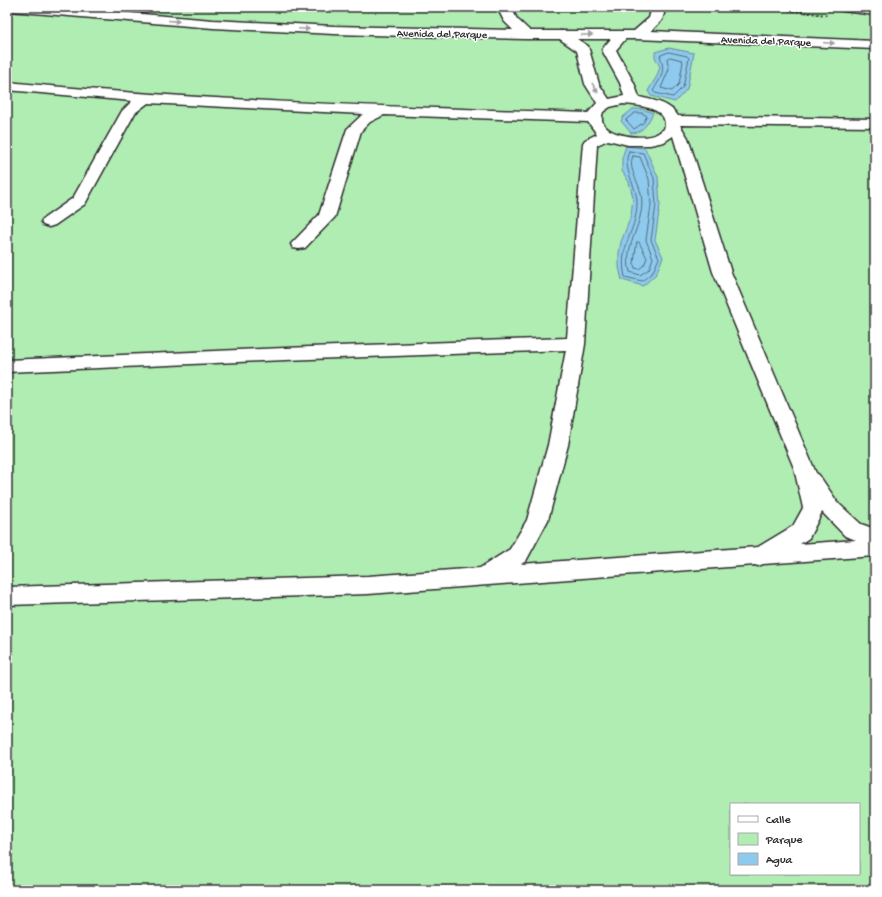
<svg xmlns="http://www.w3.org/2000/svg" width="882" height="897" font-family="'Gochi Hand',sans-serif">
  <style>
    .green { fill: #afedb3; stroke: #6d8c6f; fill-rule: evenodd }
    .water { fill: #8ecaee; stroke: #668aa0 }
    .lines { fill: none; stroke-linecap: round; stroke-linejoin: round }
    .shore { stroke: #536b79; stroke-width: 1 }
    .minor-casing { stroke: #2b2b2b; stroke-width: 3 }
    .secondary-casing { stroke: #2b2b2b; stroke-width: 3 }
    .path { stroke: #2b2b2b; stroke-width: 2; stroke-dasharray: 2 2; stroke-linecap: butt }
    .minor { fill: #fff; fill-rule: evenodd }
    .secondary { fill: #fff; fill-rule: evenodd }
    .oneway { fill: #a0a0a0 }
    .labels { text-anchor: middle; stroke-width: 3; stroke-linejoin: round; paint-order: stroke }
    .far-street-label { font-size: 11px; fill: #2b2b2b; stroke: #fff }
  </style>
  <rect width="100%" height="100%" fill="#f9f3e9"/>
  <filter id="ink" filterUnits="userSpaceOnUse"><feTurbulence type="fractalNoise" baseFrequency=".025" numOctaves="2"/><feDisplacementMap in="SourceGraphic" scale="8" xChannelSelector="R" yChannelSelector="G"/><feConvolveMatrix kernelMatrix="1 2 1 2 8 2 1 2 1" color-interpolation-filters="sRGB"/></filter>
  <g filter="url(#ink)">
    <!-- green -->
    <path class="green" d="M 7,7 L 875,7 L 875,890 L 7,890 ZM 731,804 L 859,804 L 859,874 L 731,874 Z"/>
    <!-- water -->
    <path class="water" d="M 669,48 L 694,53 L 687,89 L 675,102 L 651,96 L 648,91 L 657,76 L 660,67 L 655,57 L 655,52 Z
      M 633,109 L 642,109 L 653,113 C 648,123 643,133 631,133 L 621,121 L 623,117 Z
      M 626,146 L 645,148 L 658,177 L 660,205 L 655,240 L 663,257 L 656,274 L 643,286 L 622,280 L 619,267 L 619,253 L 621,242 L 631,216 L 633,197 L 629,182 L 622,171 L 622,158 Z"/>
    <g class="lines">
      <!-- shore -->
      <path class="shore" d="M 669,52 L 687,56 L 689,58 L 683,87 L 673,97 L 655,93 L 653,91 C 661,77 666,72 660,56 Z
        M 670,57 L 682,60 L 683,62 L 679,84 L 672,91 L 661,88 L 669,69 L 667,59 Z
        M 635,113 L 642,113 L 647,116 L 643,123 L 634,129 L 626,120 Z
        M 629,151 L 643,153 L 654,178 L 656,205 L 651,240 L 659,258 L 653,272 L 642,281 L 625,277 C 618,246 636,232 637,205 C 638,185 621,170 629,151 Z
        M 633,156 L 640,157 L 649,179 L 651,205 L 646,240 L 653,258 L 649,269 L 640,275 L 630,272 C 622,244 647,222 641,194 C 639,182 627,168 633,156 Z
        M 637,242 L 639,242 L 647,258 L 644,265 L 639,269 L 635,268 L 634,265 Z"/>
      <!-- minor casing -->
      <g class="minor-casing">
        <path id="minor" d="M 561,31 L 566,32 L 588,46 L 599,84 L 609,99 L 624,96 L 620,83 L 602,50 C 608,42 616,30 627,32 L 629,35 L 616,50 L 634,83 L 639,97 C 653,100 670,103 678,116 L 875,119 L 875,127 L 680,125 L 688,138 L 731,272 L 816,473 L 819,475 L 838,503 L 861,524 L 875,529 L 875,556 L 763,564 L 758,566 L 755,565 L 368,594 L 7,605 L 7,587 L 368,576 L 480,568 L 510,549 L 527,520 L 548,445 L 566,350 L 310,359 L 7,372 L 7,360 L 310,347 L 567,338 L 583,143 L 585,140 L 597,134 L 588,122 L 384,115 L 370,122 L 361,131 L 335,217 L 305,248 L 299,249 L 293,248 L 291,244 L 319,215 L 347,129 L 363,114 L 148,103 L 135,113 L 85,204 L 55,225 L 49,227 L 43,225 L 41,222 L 43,219 L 73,198 L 122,111 L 132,101 L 7,90 L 7,82 C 200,101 394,107 588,113 L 597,103 L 585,84 L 577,51 L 554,35 L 556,32 ZM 623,104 C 638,105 671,108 664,129 C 660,132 656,135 651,136 C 637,139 594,135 603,112 L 610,107 ZM 673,136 L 713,272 L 794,468 L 803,508 L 793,526 L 758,547 L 521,564 L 526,561 L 548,520 L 568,445 L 585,344 L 597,145 L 608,140 L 628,145 L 650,145 L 664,142 ZM 822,512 L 845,536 L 856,540 L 800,544 L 809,538 Z"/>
      </g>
      <!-- secondary casing -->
      <g class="secondary-casing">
        <path id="secondary" d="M 7,7 L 59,7 L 213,20 L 334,26 L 513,30 L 504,21 L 497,7 L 511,7 L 517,19 L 530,31 L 634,31 L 649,18 L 652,7 L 666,7 L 662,20 L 651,31 L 875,41 L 875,49 L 637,39 L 526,39 L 334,34 L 213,28 L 9,11 L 7,11 Z
          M 837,7 L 875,7 L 875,15 L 844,11 L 839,10 Z"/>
      </g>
      <!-- path -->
      <path class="path" d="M 761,7 L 827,15"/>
      <!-- minor -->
      <use href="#minor" class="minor"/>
      <!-- secondary -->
      <use href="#secondary" class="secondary"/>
    </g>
    <!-- one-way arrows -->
    <defs><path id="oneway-solid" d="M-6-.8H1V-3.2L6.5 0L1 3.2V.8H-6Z"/></defs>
    <g class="oneway">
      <use href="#oneway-solid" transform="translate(174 21) rotate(5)"/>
      <use href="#oneway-solid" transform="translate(304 29) rotate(3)"/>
      <use href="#oneway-solid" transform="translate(587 35)"/>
      <use href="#oneway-solid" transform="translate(829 43) rotate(3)"/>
      <use href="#oneway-solid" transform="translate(595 88) rotate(59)"/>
    </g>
  </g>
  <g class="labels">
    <!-- far-street labels -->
    <g class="far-street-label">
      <text transform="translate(442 33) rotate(1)" y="4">Avenida del Parque</text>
      <text transform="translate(766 40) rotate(2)" y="4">Avenida del Parque</text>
    </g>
  </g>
  <!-- margin -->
  <rect width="882" height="897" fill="none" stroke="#fff" stroke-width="24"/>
  <rect x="12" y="12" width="858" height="873" fill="none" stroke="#2b2b2b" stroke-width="1.5" filter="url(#ink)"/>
  <!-- legend -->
  <rect x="730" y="803" width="130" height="72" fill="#ffffff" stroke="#aaaaaa"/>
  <rect x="738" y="816" width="20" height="6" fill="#ffffff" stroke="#aaaaaa"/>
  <text x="766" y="823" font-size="12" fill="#2b2b2b">Calle</text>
  <rect x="738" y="833" width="20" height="12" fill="#afedb3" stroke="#aaaaaa"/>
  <text x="766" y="843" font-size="12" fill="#2b2b2b">Parque</text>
  <rect x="738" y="853" width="20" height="12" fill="#8ecaee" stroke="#aaaaaa"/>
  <text x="766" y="863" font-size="12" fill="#2b2b2b">Agua</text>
</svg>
